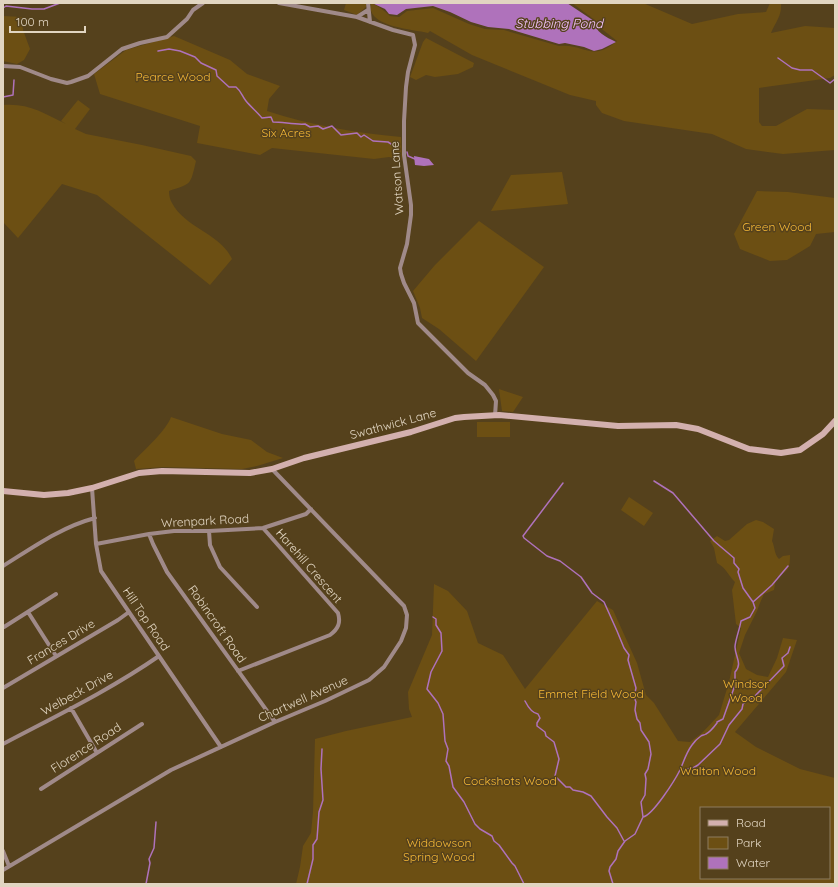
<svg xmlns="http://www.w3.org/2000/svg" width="838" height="887" font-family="Quicksand,sans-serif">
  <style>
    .green { fill: #6c4f13; fill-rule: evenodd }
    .water { fill: #af72bb }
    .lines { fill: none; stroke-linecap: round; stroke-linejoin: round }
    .stream { stroke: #af72bb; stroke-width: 1.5 }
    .street { stroke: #a08a89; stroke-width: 4 }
    .secondary { stroke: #d3b0ae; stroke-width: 6 }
    .labels { text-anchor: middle; stroke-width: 3; stroke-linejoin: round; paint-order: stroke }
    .park-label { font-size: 12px; fill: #f7b935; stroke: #55411c }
    .street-label { font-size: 12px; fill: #e1d5c1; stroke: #55411c }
    .water-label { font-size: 13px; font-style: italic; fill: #f2c2fb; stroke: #55411c }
  </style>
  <rect width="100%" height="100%" fill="#55411c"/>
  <!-- green -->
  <path class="green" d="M 346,3 L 366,3 L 366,7 L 357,15 L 344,10 Z
    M 371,3 C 378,6 385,11 390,16 L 399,17 L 407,11 L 433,8 L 469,24 L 485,29 L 504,30 L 559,46 C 585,43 591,63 617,41 L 598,26 L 596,21 L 572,3 L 643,3 L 692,24 L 738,14 L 766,12 L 770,3 L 781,3 C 782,16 776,21 771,33 L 805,26 L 835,28 L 835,75 L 830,78 L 759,88 L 759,122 L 762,126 L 776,126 L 807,109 L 835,110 L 835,150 L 783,154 L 746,149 L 712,134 L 624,121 L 602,113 L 596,105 L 596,101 L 570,95 L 472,55 L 430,31 L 428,33 C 412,29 365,27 371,3 Z
    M 3,16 L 22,17 L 23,30 L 30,49 L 24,60 L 17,64 L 3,61 Z
    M 174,36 L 230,60 L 247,74 L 280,86 L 269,99 L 267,111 C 310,125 356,133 401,137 L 402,160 L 389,157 L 374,159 L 272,148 L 260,155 L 197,143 L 200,126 L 100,94 L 94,74 L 126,50 Z
    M 426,38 L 474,63 L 473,67 L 458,74 L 435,77 L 426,75 L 416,80 L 410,77 L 423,42 Z
    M 78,100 L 90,109 L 75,129 L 86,134 L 142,145 L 191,156 L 196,161 C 190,186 192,183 169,191 C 169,195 170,200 172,203 C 185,228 220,233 232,259 L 210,285 L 97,195 L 62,184 L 18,238 L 3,222 L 3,105 C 29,103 43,113 66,124 L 61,121 Z
    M 562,172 L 568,204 L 491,211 L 511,175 Z
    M 757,191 L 788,192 L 835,198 L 835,232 L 816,234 L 810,246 L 787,260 L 770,261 L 740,249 L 734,234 Z
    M 479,221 L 544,267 L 476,361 L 439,329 L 422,318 L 420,308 L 413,291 L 435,265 Z
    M 499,389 L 523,397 L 513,412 L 502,411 Z
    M 171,417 L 222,434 L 251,440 L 267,452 L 283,458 L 257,466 L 242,469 L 163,467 L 136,469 L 134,461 C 144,450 166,431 171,417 Z
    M 477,422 L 510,422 L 510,437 L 477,437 Z
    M 629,497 L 653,513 L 644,526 L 621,510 Z
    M 756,520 L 763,522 L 774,529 L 772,541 C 775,547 774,554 779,559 L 783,556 L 790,555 C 790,570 788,570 776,578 L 774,590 L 764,594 L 760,603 L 757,611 L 745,635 L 739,653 L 746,669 L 757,675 L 768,677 L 777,658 L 783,638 L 797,640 L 786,672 L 735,732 L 756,747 L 800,769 L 835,778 L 835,884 L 296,884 L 300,867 L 303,846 L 311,833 L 313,812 L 315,739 L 346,731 L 412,717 L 409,709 L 408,692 L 432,635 L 434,584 L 448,591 L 467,611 L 478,643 L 503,655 L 525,689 L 597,601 L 613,610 L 637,663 L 646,695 L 654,703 L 678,741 L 690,742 L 702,733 L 719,715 L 729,682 L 741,628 L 736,624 L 732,590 L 735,582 C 728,575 726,568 717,563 L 714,548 L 710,541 L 717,536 L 725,541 L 729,540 L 747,524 ZM 701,808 L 829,808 L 829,878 L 701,878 Z"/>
  <!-- water -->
  <path class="water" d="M 372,3 L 567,3 L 594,21 C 595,32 606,37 616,42 L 602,49 L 594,51 L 584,47 L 565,43 L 559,44 L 509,29 L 488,27 L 471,22 L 450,12 L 433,6 L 406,9 L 397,15 L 389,14 L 385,9 Z
    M 414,156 L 429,159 L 434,165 L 424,166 L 415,165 Z"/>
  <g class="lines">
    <!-- stream -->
    <path class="stream" d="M 3,8 L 6,6 L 32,9 L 44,9 L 60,3
      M 158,51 L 169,49 L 180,51 L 195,57 L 201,63 L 216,70 L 217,76 L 229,87 L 236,87 C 241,91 242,96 246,101 C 251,107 257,112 262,118 L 271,117 L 273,122 C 283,122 296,125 305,124 L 310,127 L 318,126 L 323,129 L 332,126 L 341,135 L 357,133 L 361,137 L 364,135 L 373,141 L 388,142 L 399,149
      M 778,58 L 792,68 L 800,70 L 812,70 L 830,83 L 835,79
      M 3,97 L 13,95 L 14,80
      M 407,152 L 408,156 L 415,159
      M 563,483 L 523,536 L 524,538 L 547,556 L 560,561 L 581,577 L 592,593 L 604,602 L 617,631 L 624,648 L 629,655 L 628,660 L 636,688 L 634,697 L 636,702 L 635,710 L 637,719 L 640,723 L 641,730 L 649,742 L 651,754 L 648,769 L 645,774 L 646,779 L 645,795 L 641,802 L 643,817 L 635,834 L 625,841 L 618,851 L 616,859 L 610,867 L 609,871 L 613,884
      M 753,602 L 772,585 L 788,566
      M 433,617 L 436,619 L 436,625 L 441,633 L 442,651 L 431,672 L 427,689 L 438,703 L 443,714 L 445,741 L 448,749 L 446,761 L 449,766 L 453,787 L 464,802 L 475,824 L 480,829 L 492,836 L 494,841 L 499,845 L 512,863 L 515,866 L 524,884
      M 525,701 C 528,707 532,713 538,714 L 540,718 L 537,723 L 537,726 L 545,732 L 546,736 L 554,742 L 559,759 L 555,776 L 566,787 L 570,787 L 573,790 L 583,792 L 591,796 L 607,817 L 617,828 L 624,841
      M 680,770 L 693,768 L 698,765 L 720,744 L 729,725 L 742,709 L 743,704 L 755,696 L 784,666 L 782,658 L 788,653 L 790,647
      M 643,817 C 653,815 675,780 680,770 C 684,761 686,753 692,745 C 694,742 698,738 701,736 C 702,735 705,735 706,734 C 710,732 714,727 717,723 L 717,722 L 723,719 L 735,685 L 735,672 C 743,664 735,656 735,647 C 735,641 740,628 741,621 L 750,617 L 755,608 L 753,602 L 743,588 L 738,572 L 739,569 L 734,563 L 734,558 L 714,541 L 673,493 L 654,481
      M 146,884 L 150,863 L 149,859 L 154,848 L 156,822
      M 307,884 L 313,859 L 313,845 L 317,839 L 319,812 L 323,800 L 321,769 L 322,749"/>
    <!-- street -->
    <path class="street" d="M 279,3 L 357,17 L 393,30 L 413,35 L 415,45 L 408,72 L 406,87 L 404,121 L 404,155 L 411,205 L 411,215 L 407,244 L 400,268 L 401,274 L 404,283 L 414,303 L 418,323 L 468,373 L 485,385 L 493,395 L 496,401 L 495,416
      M 368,3 L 370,22
      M 357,17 L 368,10
      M 3,66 L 20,67 L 51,79 L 67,83 L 71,82 L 88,76 L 122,49 L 140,43 L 167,37 L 187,19 L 193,10 L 203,3
      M 92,488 L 96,544 L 101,571 L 221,747
      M 209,531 L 210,545 L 220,567 L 257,607
      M 149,534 L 153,544 L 167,572 L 275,722
      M 96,544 L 149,534 L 174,531 L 209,531 L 263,528 L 306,514 L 311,509
      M 3,566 C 32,548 61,527 95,518
      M 28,612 L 56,656
      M 4,627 L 56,594
      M 238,671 L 330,635 C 338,629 341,623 338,613 L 263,528
      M 3,688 L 118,620 L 129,612
      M 71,708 L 97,753
      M 3,744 C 56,716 110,690 159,656
      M 41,789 L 142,724
      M 3,851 L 9,866
      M 3,870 L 171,770 L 275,722 L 325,701 L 369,680 L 384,667 L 401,641 L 406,628 L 407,615 L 404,606 L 272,469"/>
    <!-- secondary -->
    <path class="secondary" d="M 3,491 L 44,495 L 68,493 L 92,488 L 139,473 L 162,471 L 250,473 L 272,469 L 304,458 L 411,432 L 455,418 L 464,417 L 499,415 L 618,426 L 676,425 L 698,429 L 749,449 L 781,453 L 800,450 L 823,434 L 835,421"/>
  </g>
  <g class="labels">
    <!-- park labels -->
    <g class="park-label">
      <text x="173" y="81">Pearce Wood</text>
      <text x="286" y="137">Six Acres</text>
      <text x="777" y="231">Green Wood</text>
      <text x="746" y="688">Windsor<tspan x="746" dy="14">Wood</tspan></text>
      <text x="591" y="698">Emmet Field Wood</text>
      <text x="718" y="775">Walton Wood</text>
      <text x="510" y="785">Cockshots Wood</text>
      <text x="439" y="847">Widdowson<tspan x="439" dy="14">Spring Wood</tspan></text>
    </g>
    <!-- street labels -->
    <g class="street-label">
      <text transform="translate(397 178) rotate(-94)" y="4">Watson Lane</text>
      <text transform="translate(393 424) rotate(-15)" y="4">Swathwick Lane</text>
      <text transform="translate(205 521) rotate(-3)" y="4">Wrenpark Road</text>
      <text transform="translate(309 566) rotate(49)" y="4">Harehill Crescent</text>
      <text transform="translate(146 619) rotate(56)" y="4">Hill Top Road</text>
      <text transform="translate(217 624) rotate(55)" y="4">Robincroft Road</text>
      <text transform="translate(61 642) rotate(-31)" y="4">Frances Drive</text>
      <text transform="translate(77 693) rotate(-29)" y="4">Welbeck Drive</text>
      <text transform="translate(303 699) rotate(-24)" y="4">Chartwell Avenue</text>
      <text transform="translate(86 748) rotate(-33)" y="4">Florence Road</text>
    </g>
    <!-- water labels -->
    <g class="water-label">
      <text x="559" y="28">Stubbing Pond</text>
    </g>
  </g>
  <!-- border -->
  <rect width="838" height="887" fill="none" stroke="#e1d5c1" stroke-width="8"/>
  <!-- legend -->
  <rect x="700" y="807" width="130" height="72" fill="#55411c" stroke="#8d7c5e"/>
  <rect x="708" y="820" width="20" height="6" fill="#d3b0ae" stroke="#8d7c5e"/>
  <text x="736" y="827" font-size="12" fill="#e1d5c1">Road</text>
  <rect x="708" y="837" width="20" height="12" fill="#6c4f13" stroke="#8d7c5e"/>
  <text x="736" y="847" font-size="12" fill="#e1d5c1">Park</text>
  <rect x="708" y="857" width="20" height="12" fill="#af72bb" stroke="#8d7c5e"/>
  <text x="736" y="867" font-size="12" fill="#e1d5c1">Water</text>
  <!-- scale -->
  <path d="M10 26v6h75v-6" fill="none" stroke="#e1d5c1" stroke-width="2"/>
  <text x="16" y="26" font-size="12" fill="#e1d5c1" stroke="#55411c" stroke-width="3" paint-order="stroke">100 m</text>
</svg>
